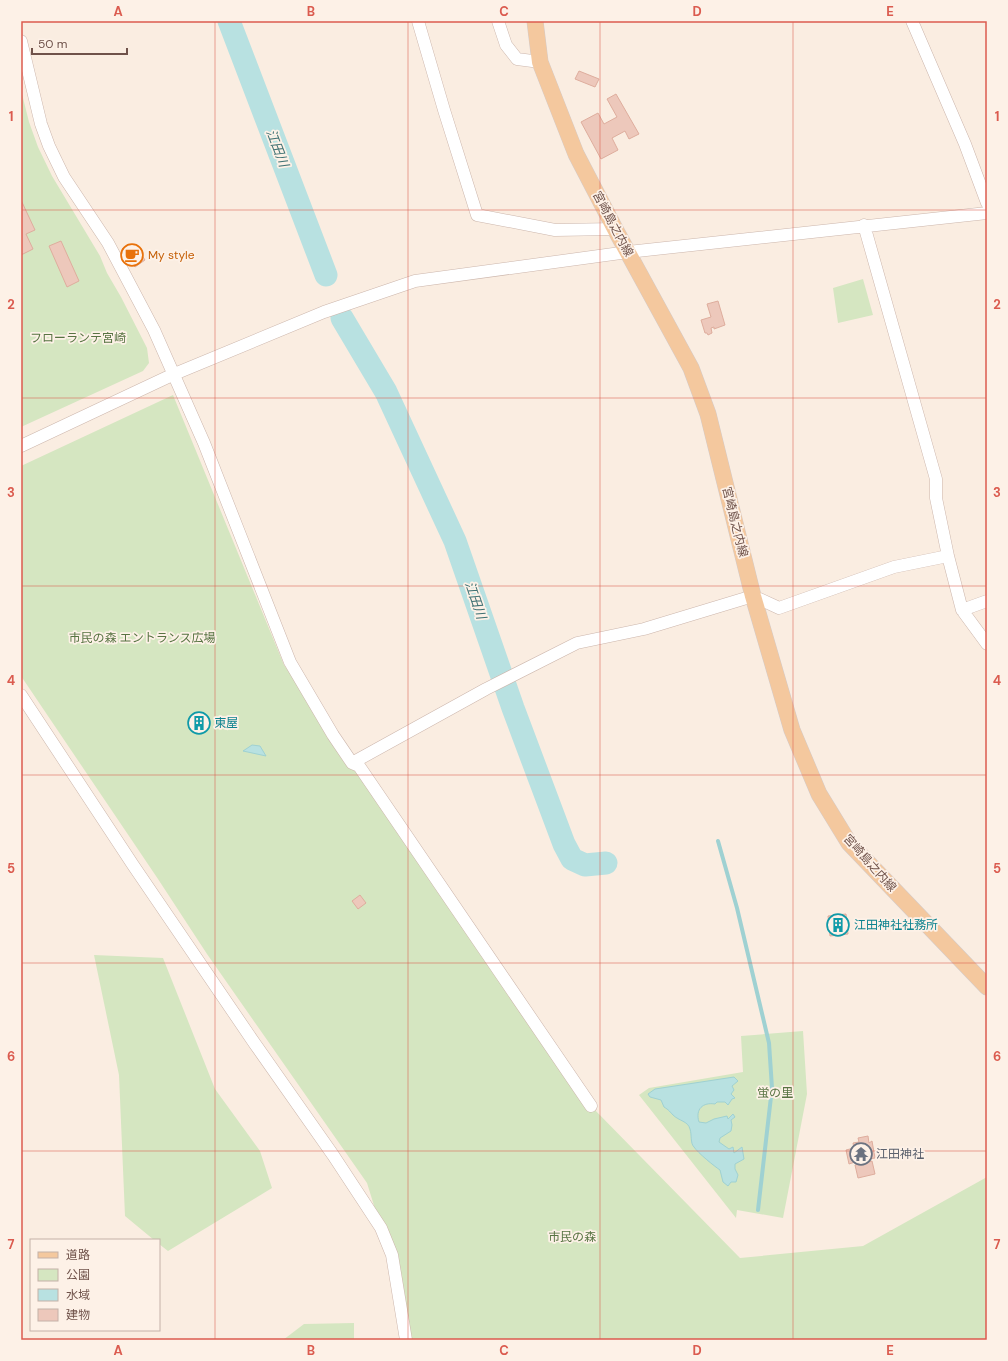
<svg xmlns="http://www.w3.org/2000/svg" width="1008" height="1361" font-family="'DM Sans','Noto Sans JP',sans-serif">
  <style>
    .green { fill: #d5e6c1 }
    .water { fill: #b8e1e1; stroke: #9fd1d2 }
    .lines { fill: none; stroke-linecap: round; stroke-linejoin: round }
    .stream { stroke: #9fd1d2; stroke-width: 4 }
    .river { stroke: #b8e1e1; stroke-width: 23 }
    .building { fill: #edc8bb; stroke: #dead9d }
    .minor-casing { stroke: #ccb6ac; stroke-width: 13 }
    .major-casing { stroke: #d4cbc9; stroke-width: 17 }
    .minor { stroke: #fff; stroke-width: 12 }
    .major { stroke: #f4c89e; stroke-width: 16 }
    .grid { fill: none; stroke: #db5b4f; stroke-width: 1; stroke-opacity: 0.55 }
    .labels { text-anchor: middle; stroke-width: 3.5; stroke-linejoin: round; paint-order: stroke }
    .street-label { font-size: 12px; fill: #6f524a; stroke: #fdf1e7 }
    .food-label { font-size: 12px; fill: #c56008; stroke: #fdf1e7; text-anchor: start }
    .park-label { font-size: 12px; fill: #587443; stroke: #fdf1e7 }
    .culture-label { font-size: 12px; fill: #0d838f; stroke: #fdf1e7; text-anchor: start }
    .worship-label { font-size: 12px; fill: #5b616d; stroke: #fdf1e7; text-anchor: start }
    .water-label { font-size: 13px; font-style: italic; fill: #407274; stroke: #fdf1e7 }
    .neatline { fill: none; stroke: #db5b4f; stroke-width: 1.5 }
    .grid-label { font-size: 13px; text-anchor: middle; font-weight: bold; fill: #db5b4f }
  </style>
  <rect width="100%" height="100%" fill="#faede1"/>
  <!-- green -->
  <path class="green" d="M 21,90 L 29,122 L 38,147 L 52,176 L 100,256 L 107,273 L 121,297 L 147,348 L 149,363 L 143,371 L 21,427 Z
    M 863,279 L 873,315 L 838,323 L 833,288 Z
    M 173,395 L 284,665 L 591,1106 L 740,1258 L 863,1246 L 987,1177 L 987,1340 L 406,1340 L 381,1228 L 367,1183 L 207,954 L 158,879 L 21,676 L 21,466 Z
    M 94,955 L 163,958 L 215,1089 L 260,1151 L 272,1188 L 168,1251 L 159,1244 L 159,1240 L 154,1240 L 125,1216 L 119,1075 Z
    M 803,1031 L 807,1094 L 783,1218 L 737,1210 L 736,1218 L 639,1095 L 649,1088 L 743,1072 L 741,1036 Z
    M 354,1323 L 354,1340 L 283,1340 L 304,1324 Z"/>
  <!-- water -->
  <path class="water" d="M 252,745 L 260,746 L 266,756 L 243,751 Z
    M 734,1077 L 738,1081 L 732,1086 L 734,1090 L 731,1094 L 735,1098 L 732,1099 L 728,1105 L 725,1102 L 717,1102 L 715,1104 C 703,1102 695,1109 699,1122 L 706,1123 L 714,1119 L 727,1116 L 728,1119 L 733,1114 L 735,1117 L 731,1120 L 732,1125 L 731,1131 L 720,1138 L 719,1142 L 729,1149 L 733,1147 L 734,1153 L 742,1147 L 744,1159 L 735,1164 L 735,1169 L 738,1175 L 736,1182 L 731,1182 L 728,1186 L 723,1182 L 720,1170 C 714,1166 698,1153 694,1147 C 690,1143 692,1135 690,1129 C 688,1121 679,1121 673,1115 C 670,1112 669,1110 664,1107 L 661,1100 L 650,1097 L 648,1094 L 655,1089 Z"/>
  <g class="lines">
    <!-- stream -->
    <path class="stream" d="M 718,841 L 737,908 L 769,1043 L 772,1088 L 758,1210"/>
    <!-- river -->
    <path class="river" d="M 229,21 L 326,275
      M 342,318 L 386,392 L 455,541 L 513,708 L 564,844 L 572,859 L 585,865 L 606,863"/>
  </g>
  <!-- building -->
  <path class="building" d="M 579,71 L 599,79 L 595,87 L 575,79 Z
    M 616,94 L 639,134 L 629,139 L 625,131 L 612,138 L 618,150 L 601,159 L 581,122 L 598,113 L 604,124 L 617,117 L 607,99 Z
    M 21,200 L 35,230 L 26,234 L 33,249 L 21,255 Z
    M 61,241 L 79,281 L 67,287 L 49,246 Z
    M 129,244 L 131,247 L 133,245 L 137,251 L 135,252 L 138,256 L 141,254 L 145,260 L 135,267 L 122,249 Z
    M 718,301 L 725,325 L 714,329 L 714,327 L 711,328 L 712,333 L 708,335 L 707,333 L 705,333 L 701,320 L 711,317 L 707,304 Z
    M 201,715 L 207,725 L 197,731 L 191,721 Z
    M 360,895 L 366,903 L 358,909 L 352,901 Z
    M 846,914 L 848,934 L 830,936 L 828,916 Z
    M 868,1136 L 869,1143 L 872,1141 L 875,1158 L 868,1159 L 869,1162 L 872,1161 L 875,1174 L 858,1178 L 855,1165 L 859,1164 L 858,1161 L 849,1164 L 846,1150 L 854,1148 L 853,1143 L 859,1142 L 858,1138 Z"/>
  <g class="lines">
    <!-- minor casing -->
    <g class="minor-casing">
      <path id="minor" d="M 418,21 L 444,110 L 477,215 L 555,230 L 615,229
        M 498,21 L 506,45 L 517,59 L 540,62
        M 912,21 L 965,144 L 987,203
        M 21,41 L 41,124 L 49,146 L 64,177 L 108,243 L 154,330 L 204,443 L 290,662 L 333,735 L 352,763 L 359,766 L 591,1106
        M 864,225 L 936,479 L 936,498 L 948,556 L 962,610 L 987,644
        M 21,446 L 172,375 L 324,312 L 415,281 L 628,252 L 987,213
        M 962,610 L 987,601
        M 21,695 L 133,865 L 255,1044 L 333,1155 L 381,1228 L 392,1255 L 406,1340
        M 352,763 L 486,689 L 577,643 L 644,629 L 753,596 L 779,608 L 894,567 L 948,556"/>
    </g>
    <!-- major casing -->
    <g class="major-casing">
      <path id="major" d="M 535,21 L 540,62 L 576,154 L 615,229 L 691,368 L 708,414 L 753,596 L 792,730 L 819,794 L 849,843 L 987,987"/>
    </g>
    <!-- minor -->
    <use href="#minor" class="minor"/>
    <!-- major -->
    <use href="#major" class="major"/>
  </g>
  <!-- grid -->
  <path class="grid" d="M 215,21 L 215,1340M 408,21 L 408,1340M 600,21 L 600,1340M 793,21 L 793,1340M 21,210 L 987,210M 21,398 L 987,398M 21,586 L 987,586M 21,775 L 987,775M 21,963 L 987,963M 21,1151 L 987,1151"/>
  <!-- icons -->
  <defs>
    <g id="cafe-ring" transform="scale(1.15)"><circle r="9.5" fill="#fdf1e7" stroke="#e8710a" stroke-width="1.5"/><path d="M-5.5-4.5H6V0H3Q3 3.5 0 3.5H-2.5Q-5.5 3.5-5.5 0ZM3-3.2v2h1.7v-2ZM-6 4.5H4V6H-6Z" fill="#e8710a"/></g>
    <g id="building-ring" transform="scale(1.15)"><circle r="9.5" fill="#fdf1e7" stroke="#0f9aa8" stroke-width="1.5"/><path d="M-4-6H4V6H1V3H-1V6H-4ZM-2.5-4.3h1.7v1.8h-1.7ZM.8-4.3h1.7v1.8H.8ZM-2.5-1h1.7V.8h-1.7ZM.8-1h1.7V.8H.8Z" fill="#0f9aa8"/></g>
    <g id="temple-ring" transform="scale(1.15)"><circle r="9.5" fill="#fdf1e7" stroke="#6b7280" stroke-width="1.5"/><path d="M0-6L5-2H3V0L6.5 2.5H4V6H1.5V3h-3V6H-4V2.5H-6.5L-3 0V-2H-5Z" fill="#6b7280"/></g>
  </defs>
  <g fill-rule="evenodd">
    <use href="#cafe-ring" x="132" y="255"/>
    <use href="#building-ring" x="199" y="723"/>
    <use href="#building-ring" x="838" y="925"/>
    <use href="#temple-ring" x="861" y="1154"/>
  </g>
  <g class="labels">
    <!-- street labels -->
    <g class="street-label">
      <text transform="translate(613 224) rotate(62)" y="4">宮崎島之内線</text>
      <text transform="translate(735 522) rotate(76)" y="4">宮崎島之内線</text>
      <text transform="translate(870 863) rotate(48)" y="4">宮崎島之内線</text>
    </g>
    <!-- food labels -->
    <g class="food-label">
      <text x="148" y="259">My style</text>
    </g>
    <!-- park labels -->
    <g class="park-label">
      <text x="78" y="342">フローランテ宮崎</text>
      <text x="142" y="642">市民の森 エントランス広場</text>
      <text x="775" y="1097">蛍の里</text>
      <text x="572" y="1241">市民の森</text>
    </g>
    <!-- culture labels -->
    <g class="culture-label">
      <text x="214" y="727">東屋</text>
      <text x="854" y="929">江田神社社務所</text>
    </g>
    <!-- worship labels -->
    <g class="worship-label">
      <text x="876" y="1158">江田神社</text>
    </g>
    <!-- water labels -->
    <g class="water-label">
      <text transform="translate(278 148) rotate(69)" y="5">江田川</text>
      <text transform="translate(476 600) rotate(71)" y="5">江田川</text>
    </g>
  </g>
  <!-- border -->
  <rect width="1008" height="1361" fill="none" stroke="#fdf1e7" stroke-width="44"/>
  <!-- legend -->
  <rect x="30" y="1239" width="130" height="92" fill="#fdf1e7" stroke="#c4b1a8"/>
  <rect x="38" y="1252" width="20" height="6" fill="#f4c89e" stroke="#c4b1a8"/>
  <text x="66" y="1259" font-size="12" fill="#6f524a">道路</text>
  <rect x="38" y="1269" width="20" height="12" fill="#d5e6c1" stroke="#c4b1a8"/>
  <text x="66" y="1279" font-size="12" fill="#6f524a">公園</text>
  <rect x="38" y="1289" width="20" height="12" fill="#b8e1e1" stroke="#c4b1a8"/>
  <text x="66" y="1299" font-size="12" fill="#6f524a">水域</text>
  <rect x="38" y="1309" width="20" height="12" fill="#edc8bb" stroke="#c4b1a8"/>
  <text x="66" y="1319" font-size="12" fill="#6f524a">建物</text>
  <!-- scale -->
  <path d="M32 48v6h95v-6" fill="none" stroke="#6f524a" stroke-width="2"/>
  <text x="38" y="48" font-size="12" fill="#6f524a" stroke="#fdf1e7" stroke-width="3" paint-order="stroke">50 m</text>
  <rect x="22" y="22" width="964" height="1317" class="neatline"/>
  <g class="grid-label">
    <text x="118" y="16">A</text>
    <text x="311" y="16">B</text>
    <text x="504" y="16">C</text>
    <text x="697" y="16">D</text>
    <text x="890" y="16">E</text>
    <text x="11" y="121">1</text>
    <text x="997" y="121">1</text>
    <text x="11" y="309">2</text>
    <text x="997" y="309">2</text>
    <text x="11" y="497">3</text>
    <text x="997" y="497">3</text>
    <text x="11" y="685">4</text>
    <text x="997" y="685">4</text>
    <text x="11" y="873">5</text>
    <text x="997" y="873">5</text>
    <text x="11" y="1061">6</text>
    <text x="997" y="1061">6</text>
    <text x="11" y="1249">7</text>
    <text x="997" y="1249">7</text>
    <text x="118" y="1355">A</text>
    <text x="311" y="1355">B</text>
    <text x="504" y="1355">C</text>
    <text x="697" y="1355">D</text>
    <text x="890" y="1355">E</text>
  </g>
</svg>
